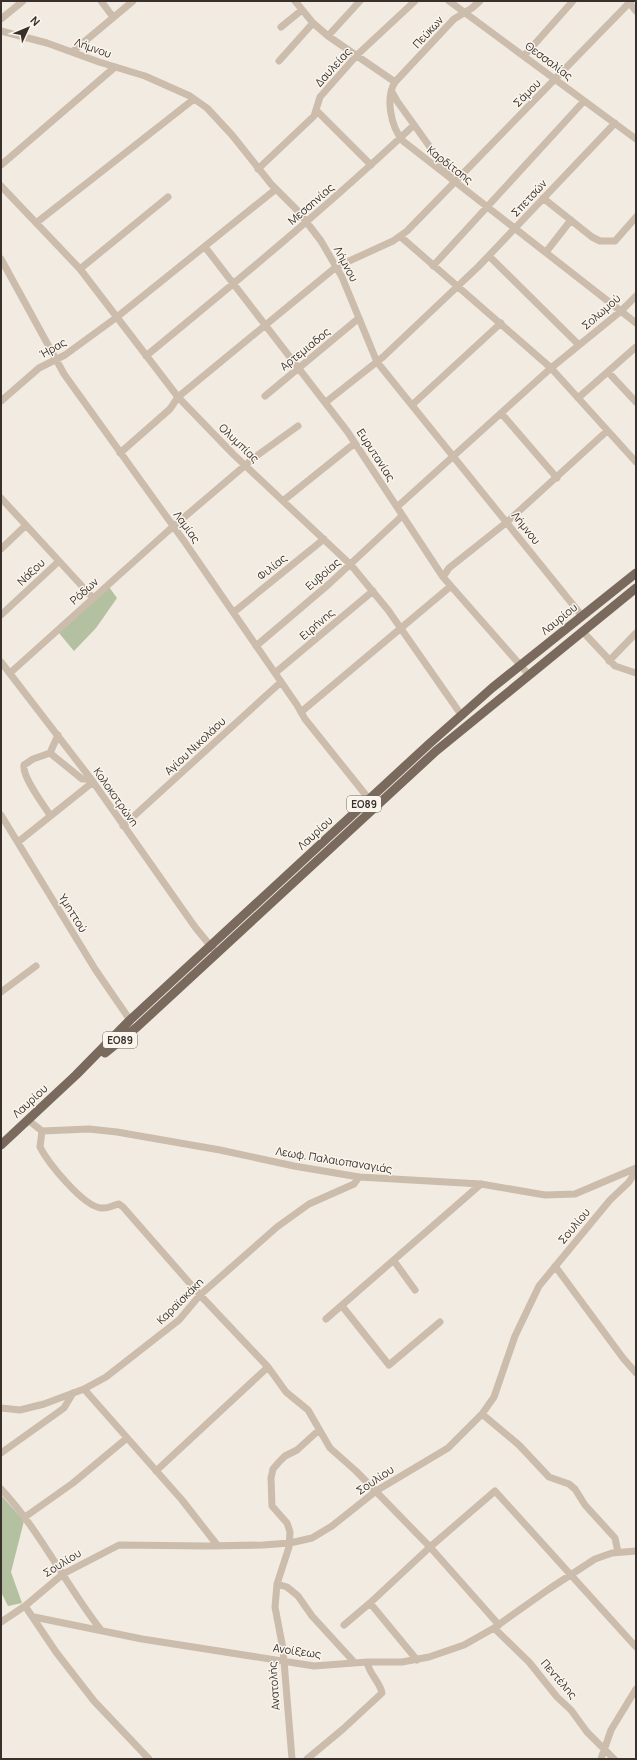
<svg xmlns="http://www.w3.org/2000/svg" width="637" height="1760" font-family="Manrope,sans-serif">
  <style>
    .green { fill: #b4c1a1 }
    .lines { fill: none; stroke-linecap: round; stroke-linejoin: round }
    .minor { stroke: #cbbcac; stroke-width: 7 }
    .major { stroke: #7a695d; stroke-width: 9 }
    .labels { text-anchor: middle; stroke-width: 3; stroke-linejoin: round; paint-order: stroke }
    .shield { fill: #faf5ed; stroke: #736b65; stroke-width: 1 }
    .shield-label { font-size: 10px; font-weight: bold; fill: #39302b }
    .street-label { font-size: 11px; fill: #39302b; stroke: #faf5ed }
  </style>
  <rect width="100%" height="100%" fill="#f2ebe1"/>
  <!-- green -->
  <path class="green" d="M 109,587 L 117,598 L 96,628 L 74,651 L 59,633 Z
    M 1,1495 L 24,1521 L 11,1572 L 22,1603 L 8,1606 L 1,1592 Z"/>
  <g class="lines">
    <!-- minor -->
    <path class="minor" d="M 101,1 L 113,17
      M 295,1 L 313,23 L 328,36 L 395,82 C 385,98 391,127 403,141 L 636,323
      M 449,1 L 636,139
      M 628,1 L 636,11
      M 1,19 L 23,1
      M 281,27 L 302,10
      M 1,31 L 47,43 L 99,62 L 145,76 L 190,96 L 207,108 L 232,135 L 271,184 L 298,211 L 321,241 L 342,277 L 377,362 L 582,616
      M 328,36 L 360,1
      M 72,52 L 133,1
      M 524,56 L 573,1
      M 279,61 L 313,23
      M 395,82 L 454,19 L 472,8 L 480,1
      M 392,92 L 397,101 L 450,175
      M 317,111 L 371,165
      M 1,165 L 115,67
      M 258,169 L 314,116 L 320,97 L 357,55 L 415,1
      M 1,186 L 80,269 L 178,397 L 233,454 L 351,565 L 388,610 L 462,716
      M 543,198 L 592,237 L 600,241 L 615,241 L 636,217
      M 36,223 L 194,99
      M 401,237 L 551,368 L 636,462
      M 205,247 L 347,431 L 443,577 L 529,675
      M 546,252 L 571,220
      M 489,256 L 579,345
      M 1,259 L 64,374 L 184,541 L 297,705 L 305,719 L 369,799
      M 433,266 L 584,101
      M 80,269 L 168,197
      M 146,356 C 237,281 328,206 414,125
      M 608,372 L 636,402
      M 265,396 L 359,318
      M 578,398 L 636,347
      M 1,401 L 39,368 L 65,355 L 117,317 L 276,189
      M 326,402 L 383,357 L 479,266 L 615,123
      M 412,405 L 501,323
      M 501,413 L 557,478
      M 120,453 L 170,409 L 178,397 L 336,267 L 393,241 L 407,231 L 631,1
      M 1,498 L 93,598
      M 284,500 L 355,443
      M 397,507 L 551,368 L 621,311 L 636,296
      M 1,549 L 25,526
      M 443,577 L 449,568 L 507,522 L 607,431
      M 234,612 L 324,539
      M 1,615 L 58,562
      M 583,632 L 615,666 L 636,673
      M 256,646 L 329,584 L 402,516
      M 609,661 L 636,633
      M 1,662 L 91,779 L 195,927 L 217,954
      M 10,673 L 168,531 L 255,457 L 298,426
      M 275,673 L 373,591
      M 301,712 L 451,586
      M 50,753 L 58,735
      M 1,815 L 95,969 L 130,1020
      M 50,815 C 43,804 22,777 24,765 L 33,759 L 50,753 L 82,779 L 91,779
      M 123,826 L 281,682
      M 18,842 L 93,782
      M 1,992 L 36,966
      M 28,1120 L 42,1131 L 89,1129 L 117,1132 L 220,1150 L 294,1166 L 359,1177 L 481,1184 L 545,1195 L 575,1194 L 636,1168
      M 42,1131 L 40,1147 C 48,1163 83,1206 101,1208 C 108,1209 113,1205 119,1204 L 123,1207 L 200,1295 L 268,1367 L 286,1392 L 308,1410 L 330,1448 L 356,1471 L 430,1547 L 495,1491 L 636,1647
      M 394,1261 L 415,1290
      M 555,1266 L 623,1358 L 636,1373
      M 342,1306 L 389,1365 L 440,1322
      M 326,1319 L 481,1184
      M 84,1389 L 182,1500 L 218,1546
      M 1,1408 L 20,1410 L 44,1404 L 84,1389 L 106,1377 L 179,1320 L 200,1295 L 277,1227 L 309,1204 L 354,1184 L 359,1177
      M 482,1414 L 519,1445 L 549,1477 L 569,1484 L 575,1489 L 585,1505 L 615,1538 L 618,1552
      M 1,1453 L 64,1408 L 73,1393
      M 156,1471 L 268,1367
      M 1,1489 C 41,1532 65,1584 101,1630
      M 25,1517 L 73,1483 L 127,1438
      M 277,1584 L 287,1587 L 298,1596 L 312,1616 L 355,1663
      M 370,1603 L 430,1547 L 499,1625
      M 25,1606 L 56,1652 L 94,1701 L 149,1759
      M 34,1617 L 142,1639 L 314,1666 L 367,1662 L 402,1662 L 429,1657 L 464,1645 L 494,1628 L 549,1589 L 595,1559 L 612,1553 L 636,1551
      M 1,1622 L 25,1606 L 63,1574 L 119,1545 L 207,1546 L 263,1545 L 290,1543 L 312,1538 L 332,1526 L 376,1491 L 448,1448 L 482,1414 L 494,1397 L 515,1336 L 539,1286 L 610,1200 L 629,1182 L 634,1174 L 634,1169
      M 344,1625 L 370,1603 L 417,1660
      M 494,1628 L 529,1662 L 557,1697 L 571,1710 L 587,1732 L 614,1759
      M 292,1759 L 283,1649 L 275,1607 L 277,1584 L 289,1547 L 290,1532 L 287,1523 L 272,1506 L 271,1478 L 273,1469 L 279,1462 L 285,1456 L 297,1450 L 319,1430
      M 307,1759 L 343,1729 L 382,1693 C 380,1682 369,1674 367,1662
      M 601,1759 L 611,1730 L 636,1689"/>
    <!-- major -->
    <path class="major" d="M 105,1053 L 137,1027 L 436,751 L 636,588
      M 1,1145 L 76,1075 L 130,1020 L 429,744 L 492,688 L 636,573"/>
  </g>
  <g class="labels">
    <!-- shield labels -->
    <g class="shield">
      <rect x="347" y="796" width="34" height="16" rx="3"/>
      <rect x="103" y="1032" width="34" height="16" rx="3"/>
    </g>
    <g class="shield-label">
      <text x="364" y="808">ΕΟ89</text>
      <text x="120" y="1044">ΕΟ89</text>
    </g>
    <!-- street labels -->
    <g class="street-label">
      <text transform="translate(428 32) rotate(-47)" y="4">Πεύκων</text>
      <text transform="translate(93 48) rotate(20)" y="4">Λήμνου</text>
      <text transform="translate(549 61) rotate(37)" y="4">Θεσσαλίας</text>
      <text transform="translate(333 67) rotate(-48)" y="4">Δαυλείας</text>
      <text transform="translate(527 93) rotate(-45)" y="4">Σάμου</text>
      <text transform="translate(450 165) rotate(38)" y="4">Καρδίτσης</text>
      <text transform="translate(529 198) rotate(-47)" y="4">Σπετσών</text>
      <text transform="translate(311 204) rotate(-41)" y="4">Μεσσηνίας</text>
      <text transform="translate(346 264) rotate(62)" y="4">Λήμνου</text>
      <text transform="translate(601 312) rotate(-41)" y="4">Σολωμού</text>
      <text transform="translate(53 348) rotate(-29)" y="4">Ήρας</text>
      <text transform="translate(305 349) rotate(-39)" y="4">Αρτεμιαδος</text>
      <text transform="translate(239 443) rotate(44)" y="4">Ολυμπίας</text>
      <text transform="translate(376 455) rotate(57)" y="4">Ευρυτανίας</text>
      <text transform="translate(187 527) rotate(54)" y="4">Λαμίας</text>
      <text transform="translate(526 528) rotate(51)" y="4">Λήμνου</text>
      <text transform="translate(272 567) rotate(-39)" y="4">Φιλίας</text>
      <text transform="translate(31 572) rotate(-43)" y="4">Νάξου</text>
      <text transform="translate(323 574) rotate(-41)" y="4">Ευβοίας</text>
      <text transform="translate(84 591) rotate(-42)" y="4">Ρόδων</text>
      <text transform="translate(559 619) rotate(-39)" y="4">Λαυρίου</text>
      <text transform="translate(317 624) rotate(-40)" y="4">Ειρήνης</text>
      <text transform="translate(195 746) rotate(-43)" y="4">Αγίου Νικολάου</text>
      <text transform="translate(116 797) rotate(55)" y="4">Κολοκοτρώνη</text>
      <text transform="translate(315 833) rotate(-43)" y="4">Λαυρίου</text>
      <text transform="translate(73 913) rotate(58)" y="4">Υμηττού</text>
      <text transform="translate(30 1101) rotate(-43)" y="4">Λαυρίου</text>
      <text transform="translate(334 1160) rotate(9)" y="4">Λεωφ. Παλαιοπαναγιάς</text>
      <text transform="translate(574 1226) rotate(-50)" y="4">Σουλίου</text>
      <text transform="translate(180 1301) rotate(-45)" y="4">Καραϊσκάκη</text>
      <text transform="translate(375 1480) rotate(-34)" y="4">Σουλίου</text>
      <text transform="translate(62 1563) rotate(-32)" y="4">Σουλίου</text>
      <text transform="translate(297 1651) rotate(8)" y="4">Ανοίξεως</text>
      <text transform="translate(559 1679) rotate(49)" y="4">Πεντέλης</text>
      <text transform="translate(274 1686) rotate(-94)" y="4">Ανατολής</text>
    </g>
  </g>
  <!-- border -->
  <rect width="637" height="1760" fill="none" stroke="#39302b" stroke-width="4"/>
  <!-- north arrow -->
  <g transform="translate(28 28) rotate(46)" stroke="#faf5ed" stroke-width="3" paint-order="stroke">
  <path d="M0-3L7 15L0 10L-7 15Z" fill="#39302b"/>
  <text y="-6" font-size="11" font-weight="bold" text-anchor="middle" fill="#39302b">N</text>
  </g>
</svg>
